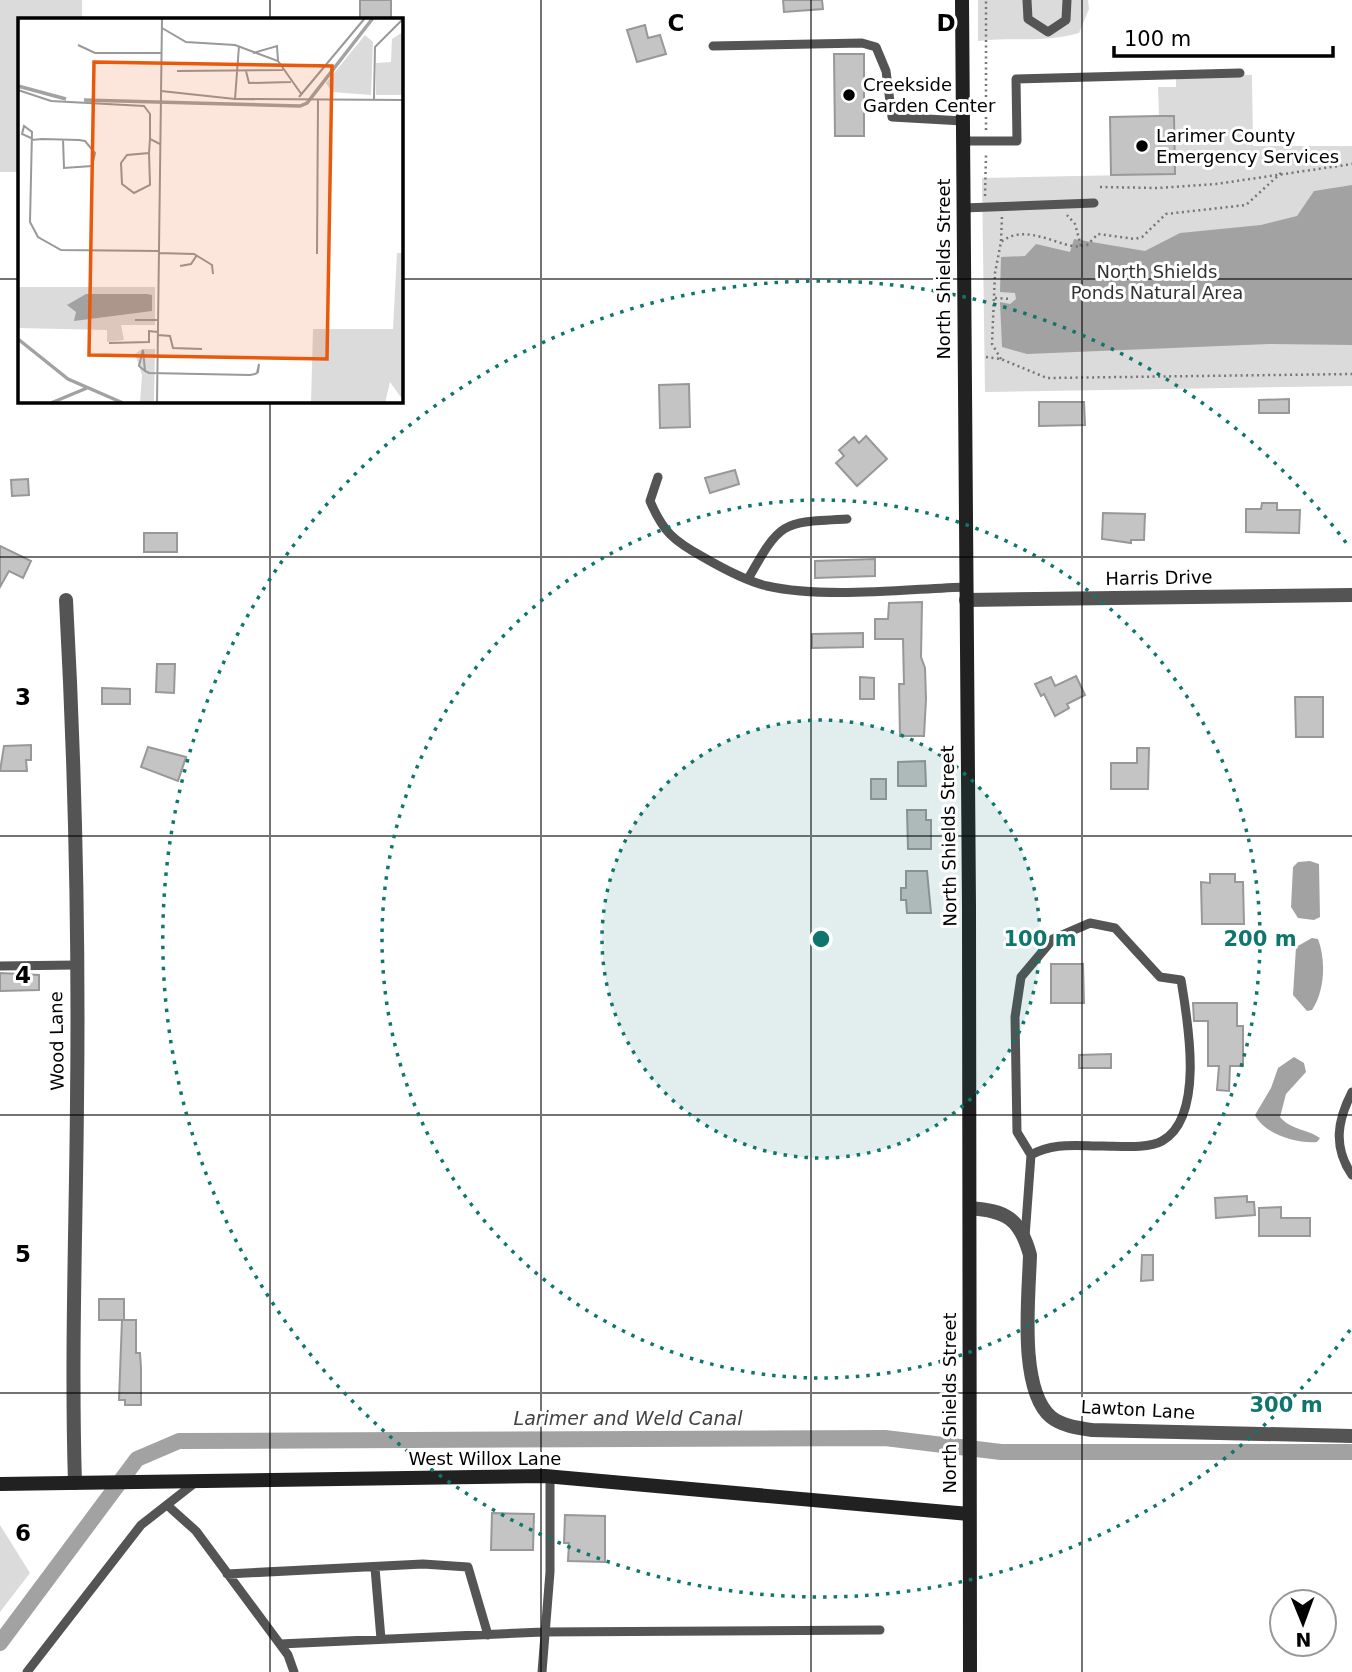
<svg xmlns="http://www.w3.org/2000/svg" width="1352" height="1672" font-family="'DejaVu Sans',sans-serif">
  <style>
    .green { fill: #dbdbdb }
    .water { fill: #a2a2a2 }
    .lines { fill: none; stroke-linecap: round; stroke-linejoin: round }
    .canal { stroke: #a2a2a2; stroke-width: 16 }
    .building { fill: #c4c4c4; stroke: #989898; stroke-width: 2 }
    .path { stroke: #767676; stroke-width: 2.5; stroke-dasharray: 2 3.5; stroke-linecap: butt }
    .lane { stroke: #545454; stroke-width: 9 }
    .street { stroke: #545454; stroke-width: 14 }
    .secondary { stroke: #212121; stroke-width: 14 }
    .grid { fill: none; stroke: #000; stroke-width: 2; stroke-opacity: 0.55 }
    .ring { fill: none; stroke: #0f766e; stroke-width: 3.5; stroke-dasharray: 3.5 7 }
    .poi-dot { fill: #000; stroke: #fff; stroke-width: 2.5 }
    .labels { text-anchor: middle; stroke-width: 6; stroke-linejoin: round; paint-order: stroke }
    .poi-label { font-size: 18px; fill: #000; stroke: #fff; text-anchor: start }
    .street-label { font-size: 18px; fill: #000; stroke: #fff }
    .park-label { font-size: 18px; fill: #323232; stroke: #fff }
    .water-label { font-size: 19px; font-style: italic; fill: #434343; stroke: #fff }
    .inset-river { fill: none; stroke: #a2a2a2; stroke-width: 3.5 }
    .inset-road { fill: none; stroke: #999; stroke-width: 2 }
    .view { fill: #e8590c; fill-opacity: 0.15; stroke: #e8590c; stroke-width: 3.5 }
    .inset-edge { fill: none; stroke: #000; stroke-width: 3.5 }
    .grid-label { font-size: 23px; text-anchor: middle; font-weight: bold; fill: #000; stroke: #fff; stroke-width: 6; stroke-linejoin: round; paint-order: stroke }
    .centre { fill: #0f766e; stroke: #fff; stroke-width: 3.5 }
    .ring-label { font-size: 21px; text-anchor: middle; font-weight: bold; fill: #0f766e; stroke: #fff; stroke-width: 6; stroke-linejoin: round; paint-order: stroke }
  </style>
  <rect width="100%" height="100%" fill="#fff"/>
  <!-- green -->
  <path class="green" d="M 0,0 L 82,0 L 82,19 L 19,19 L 19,172 L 0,172 Z
    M 978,0 L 1088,0 L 1089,9 L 1079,33 C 1045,43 1012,37 978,41 Z
    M 1252,75 L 1253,146 L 1352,146 L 1352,386 L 985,392 L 982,178 L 1174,174 L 1174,116 L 1159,116 L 1158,87 L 1176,87 L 1176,76 Z
    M 0,1525 L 30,1573 L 0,1612 Z"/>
  <!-- water -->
  <path class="water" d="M 1352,185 L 1352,345 L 1269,344 L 1027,354 L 1002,347 L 1000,302 L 1010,304 L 1016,299 L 1015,293 L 1000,292 L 1001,257 L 1025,256 L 1036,244 L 1070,252 L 1074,239 L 1145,251 L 1180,233 L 1261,225 L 1297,216 L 1314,191 Z
    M 1310,861 L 1319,864 L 1320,917 L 1314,920 L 1298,918 L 1291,907 L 1293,867 L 1298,862 Z
    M 1312,938 L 1318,939 C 1326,960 1325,991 1312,1010 L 1307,1011 L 1293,995 L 1296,947 Z
    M 1294,1057 L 1304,1063 L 1306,1072 L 1286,1094 L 1280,1117 C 1291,1130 1307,1129 1320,1138 L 1317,1142 C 1297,1144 1264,1134 1255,1115 L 1271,1088 L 1278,1068 Z"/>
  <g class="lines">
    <!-- canal -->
    <path class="canal" d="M 0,1643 L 137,1459 L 179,1441 L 885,1438 L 1001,1452 L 1352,1452"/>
  </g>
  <!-- building -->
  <path class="building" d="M 360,0 L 391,0 L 391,19 L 360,19 Z
    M 783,0 L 822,0 L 823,9 L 784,12 Z
    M 645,25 L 648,38 L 660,35 L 666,54 L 637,62 L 627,30 Z
    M 834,54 L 864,54 L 864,136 L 835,136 Z
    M 1159,116 L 1174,116 L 1175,174 L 1111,175 L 1110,117 Z
    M 689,384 L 690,427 L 660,428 L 659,385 Z
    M 1289,399 L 1289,413 L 1259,413 L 1259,400 Z
    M 1039,402 L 1084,402 L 1085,425 L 1039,426 Z
    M 866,436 L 887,459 L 857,486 L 836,463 L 844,456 L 839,450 L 854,437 L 859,443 Z
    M 735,470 L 739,484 L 710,493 L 705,478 Z
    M 28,479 L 29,495 L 12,496 L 11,480 Z
    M 1262,503 L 1277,503 L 1277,510 L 1300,510 L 1299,533 L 1246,532 L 1246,509 L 1261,509 Z
    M 1103,513 L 1145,514 L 1144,540 L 1131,540 L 1131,543 L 1102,539 Z
    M 144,533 L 177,533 L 177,552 L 144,552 Z
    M 0,546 L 31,561 L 23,578 L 9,571 L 0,587 Z
    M 875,559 L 875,576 L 815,578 L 815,561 Z
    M 922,602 L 921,657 L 925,668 L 926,699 L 924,736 L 900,736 L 899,684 L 904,684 L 903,639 L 875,639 L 875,619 L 888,619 L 889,603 Z
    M 863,633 L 863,647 L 812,648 L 812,634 Z
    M 157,664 L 175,664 L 174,693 L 156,692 Z
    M 1076,676 L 1085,695 L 1067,704 L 1069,708 L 1055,716 L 1044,694 L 1041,696 L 1035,684 L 1051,677 L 1055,686 Z
    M 860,677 L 874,678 L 874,699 L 860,699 Z
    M 102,688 L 130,689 L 130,704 L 102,704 Z
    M 1295,697 L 1323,697 L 1323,737 L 1296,737 Z
    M 31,745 L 31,760 L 26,760 L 27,771 L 0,771 L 4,746 Z
    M 148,747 L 186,757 L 178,781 L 141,767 Z
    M 1137,748 L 1149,748 L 1148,789 L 1111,789 L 1111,763 L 1137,763 Z
    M 925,761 L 926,786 L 898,786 L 898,762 Z
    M 871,779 L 886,779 L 886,799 L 871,799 Z
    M 907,810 L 926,810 L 926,820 L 931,820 L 931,849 L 908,849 Z
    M 906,871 L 927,871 L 931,913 L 907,913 L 906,900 L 901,900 L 901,888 L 906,888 Z
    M 1210,874 L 1235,874 L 1235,882 L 1243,882 L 1244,924 L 1202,924 L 1201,882 L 1210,883 Z
    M 1051,964 L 1083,964 L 1084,1003 L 1051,1003 Z
    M 0,973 L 39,975 L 39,990 L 0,991 Z
    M 1193,1003 L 1237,1003 L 1237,1026 L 1243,1026 L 1243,1066 L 1230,1066 L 1229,1091 L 1217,1090 L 1219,1066 L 1208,1066 L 1208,1021 L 1194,1021 Z
    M 1111,1054 L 1111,1068 L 1079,1068 L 1079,1055 Z
    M 1247,1196 L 1247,1202 L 1254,1202 L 1255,1215 L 1216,1218 L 1215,1198 Z
    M 1281,1207 L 1281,1218 L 1310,1218 L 1310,1236 L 1259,1236 L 1259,1208 Z
    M 1142,1255 L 1153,1255 L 1153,1280 L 1141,1281 Z
    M 99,1299 L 124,1299 L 124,1320 L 136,1320 L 136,1353 L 140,1353 L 141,1368 L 141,1405 L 125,1405 L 125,1400 L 119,1400 L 122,1320 L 99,1320 Z
    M 492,1513 L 534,1514 L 533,1550 L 491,1550 Z
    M 565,1515 L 605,1516 L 605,1562 L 568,1561 L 569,1543 L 564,1543 Z"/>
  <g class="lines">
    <!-- path -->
    <path class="path" d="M 986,130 L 986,0
      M 1100,187 L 1157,188 L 1216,184 L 1352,164
      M 985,196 L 986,154
      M 1001,241 L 1002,216
      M 1081,246 L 1087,245 L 1098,234 L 1135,239 L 1142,237 L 1166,214 L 1246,205 L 1282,172
      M 995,298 L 1010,299
      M 986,357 L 1001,359 L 1047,378 L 1352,374
      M 1001,359 L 992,344 L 995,273 L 1001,242 C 1027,221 1063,250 1081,246 L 1075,224 L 1067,215"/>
    <!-- lane -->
    <path class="lane" d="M 1027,0 L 1028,19 L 1048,32 L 1066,20 L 1067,0
      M 713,46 L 862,43 L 876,47 L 886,71 L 892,117 L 963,121
      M 963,141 L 1017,141 L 1016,79 L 1240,73
      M 963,208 L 1094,203
      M 658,477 L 650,501 C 663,532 674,541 703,557 C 722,568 746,581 767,586 C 825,599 906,589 966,587
      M 748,579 C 781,521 781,522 847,519
      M 0,966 L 76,965
      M 1352,1092 C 1337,1121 1333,1147 1352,1175
      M 1025,1237 L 1031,1155 C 1053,1142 1077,1146 1103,1146 C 1119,1146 1148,1149 1162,1141 C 1205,1117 1188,1022 1181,980 L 1160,977 L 1115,928 L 1090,923 L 1053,939 L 1021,977 L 1015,1017 L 1017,1132 L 1031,1155
      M 167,1505 L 196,1531 L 288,1655 L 294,1672
      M 375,1568 L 381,1639
      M 227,1574 L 423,1564 L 468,1567 L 488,1635
      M 280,1644 L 543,1632 L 880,1630
      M 27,1672 L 141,1525 L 196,1482
      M 542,1672 L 550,1572 L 550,1476"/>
    <!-- street -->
    <path class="street" d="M 66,600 C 75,767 79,935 77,1102 C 76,1229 71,1356 75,1483
      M 966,600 L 1352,595
      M 970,1208 C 1006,1211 1020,1218 1030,1255 C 1029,1295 1018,1389 1051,1417 C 1062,1426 1079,1428 1092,1430 L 1352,1436"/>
    <!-- secondary -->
    <path class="secondary" d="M 962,0 L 969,907 L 970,1672
      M 0,1484 L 545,1476 L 969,1514"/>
  </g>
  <!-- grid -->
  <path class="grid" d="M 270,0 L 270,19M 541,0 L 541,1672M 811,0 L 811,1672M 1082,0 L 1082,1672M 0,279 L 19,279M 401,279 L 1352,279M 270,401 L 270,1672M 0,557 L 1352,557M 0,836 L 1352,836M 0,1115 L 1352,1115M 0,1393 L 1352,1393"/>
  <!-- distance rings -->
  <circle cx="821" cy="939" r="219" fill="#0f766e" fill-opacity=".12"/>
  <g class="ring">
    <circle cx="821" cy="939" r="219"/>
    <circle cx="821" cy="939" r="439"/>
    <path d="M1350 1330A658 658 0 1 1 1350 548"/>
  </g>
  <!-- markers -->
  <g class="poi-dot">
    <circle cx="849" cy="95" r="7"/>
    <circle cx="1142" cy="146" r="7"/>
  </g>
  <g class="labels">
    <!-- poi labels -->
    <g class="poi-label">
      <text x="863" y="91">Creekside<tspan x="863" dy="21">Garden Center</tspan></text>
      <text x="1156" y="142">Larimer County<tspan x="1156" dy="21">Emergency Services</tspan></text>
    </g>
    <!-- street labels -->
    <g class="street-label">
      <text transform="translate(944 269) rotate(-90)" y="6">North Shields Street</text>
      <text transform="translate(1159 578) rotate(-1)" y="6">Harris Drive</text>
      <text transform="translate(949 836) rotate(-91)" y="6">North Shields Street</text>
      <text transform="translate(57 1041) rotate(-91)" y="6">Wood Lane</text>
      <text transform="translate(950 1403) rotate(-90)" y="6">North Shields Street</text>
      <text transform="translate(1138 1410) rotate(3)" y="6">Lawton Lane</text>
      <text x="485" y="1465">West Willox Lane</text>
    </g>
    <!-- park labels -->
    <g class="park-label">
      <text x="1157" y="278">North Shields<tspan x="1157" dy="21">Ponds Natural Area</tspan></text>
    </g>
    <!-- water labels -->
    <g class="water-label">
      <text x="628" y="1425">Larimer and Weld Canal</text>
    </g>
  </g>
  <!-- overview -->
  <g transform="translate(18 18)">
    <rect width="385" height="385" fill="#fff"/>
    <path d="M 385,14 L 385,77 L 358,77 L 358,45 L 373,44 L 374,21 ZM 347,17 L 355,24 L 353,77 L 314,74 L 308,65 ZM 379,235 L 385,235 L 385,382 L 372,364 L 367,385 L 293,385 L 295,311 L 375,311 ZM 0,269 L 137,269 L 137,307 L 103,307 L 106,322 L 89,324 L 89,312 L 0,310 ZM 124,331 L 137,331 L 136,385 L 122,385 L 124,357 L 117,336 Z" fill="#dbdbdb"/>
    <path d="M 68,276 L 129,276 L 134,277 L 134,293 L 56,303 L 58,294 L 49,287 Z" fill="#a2a2a2"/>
    <path class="inset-river" d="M 0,68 L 48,81M 66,82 L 282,88 L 289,85 L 355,0M 0,321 L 50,361 L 105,385M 33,385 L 69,370"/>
    <path class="inset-road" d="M 144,10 L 168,24 L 217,27 L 260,43 L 284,77M 60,27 L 77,35 L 143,35M 235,35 L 259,28 L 260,43M 159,53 L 265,52M 228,53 L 231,65 L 273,64M 0,72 L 33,83 L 126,88 L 132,96 L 132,121 L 142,126M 143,73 L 217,81 L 385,82M 281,79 L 347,0M 217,81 L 221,28M 356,81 L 357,29 L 385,1M 13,120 L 4,116 L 6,108 L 14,114 L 12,204 L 20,219 L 43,232 L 141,233M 13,122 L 24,121 L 61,122 L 67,123 L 77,135 L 74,148 L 46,150 L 45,121M 131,135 L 132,167 L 116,175 L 104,166 L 103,145 L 109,137 L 131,135 L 132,121M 141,235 L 176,236 L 194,247 L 195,256M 299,236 L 300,81M 162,248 L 173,246 L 179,237M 117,302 L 140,302M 140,317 L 152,318 L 155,330 L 184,331M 91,325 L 131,324 L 131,313 L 140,314M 127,353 L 125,332 L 121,348 L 127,353 L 131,355 L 232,357 L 237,356 L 239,355 L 240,354 L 241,346 L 239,355M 139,385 L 144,0"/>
    <path class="view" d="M 76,44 L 314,48 L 309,341 L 71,337 Z"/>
    <rect width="385" height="385" class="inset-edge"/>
  </g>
  <g class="grid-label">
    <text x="676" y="31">C</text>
    <text x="946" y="31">D</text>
    <text x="23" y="705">3</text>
    <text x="23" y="983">4</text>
    <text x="23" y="1262">5</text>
    <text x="23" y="1541">6</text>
  </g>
  <circle cx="821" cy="939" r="10" class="centre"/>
  <g class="ring-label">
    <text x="1040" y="946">100 m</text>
    <text x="1260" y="946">200 m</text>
    <text x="1286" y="1412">300 m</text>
  </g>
  <!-- north arrow -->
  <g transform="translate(1303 1623) rotate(179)"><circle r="33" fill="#ffffff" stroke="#999999" stroke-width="2"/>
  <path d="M0-5L12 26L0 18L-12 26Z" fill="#000000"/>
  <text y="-10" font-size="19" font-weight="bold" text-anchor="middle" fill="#000000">N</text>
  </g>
  <!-- scale -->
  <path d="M1114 46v10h219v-10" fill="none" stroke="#000000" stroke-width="3.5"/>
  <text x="1124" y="46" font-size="21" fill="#000000" stroke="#ffffff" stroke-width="5" paint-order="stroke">100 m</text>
</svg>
